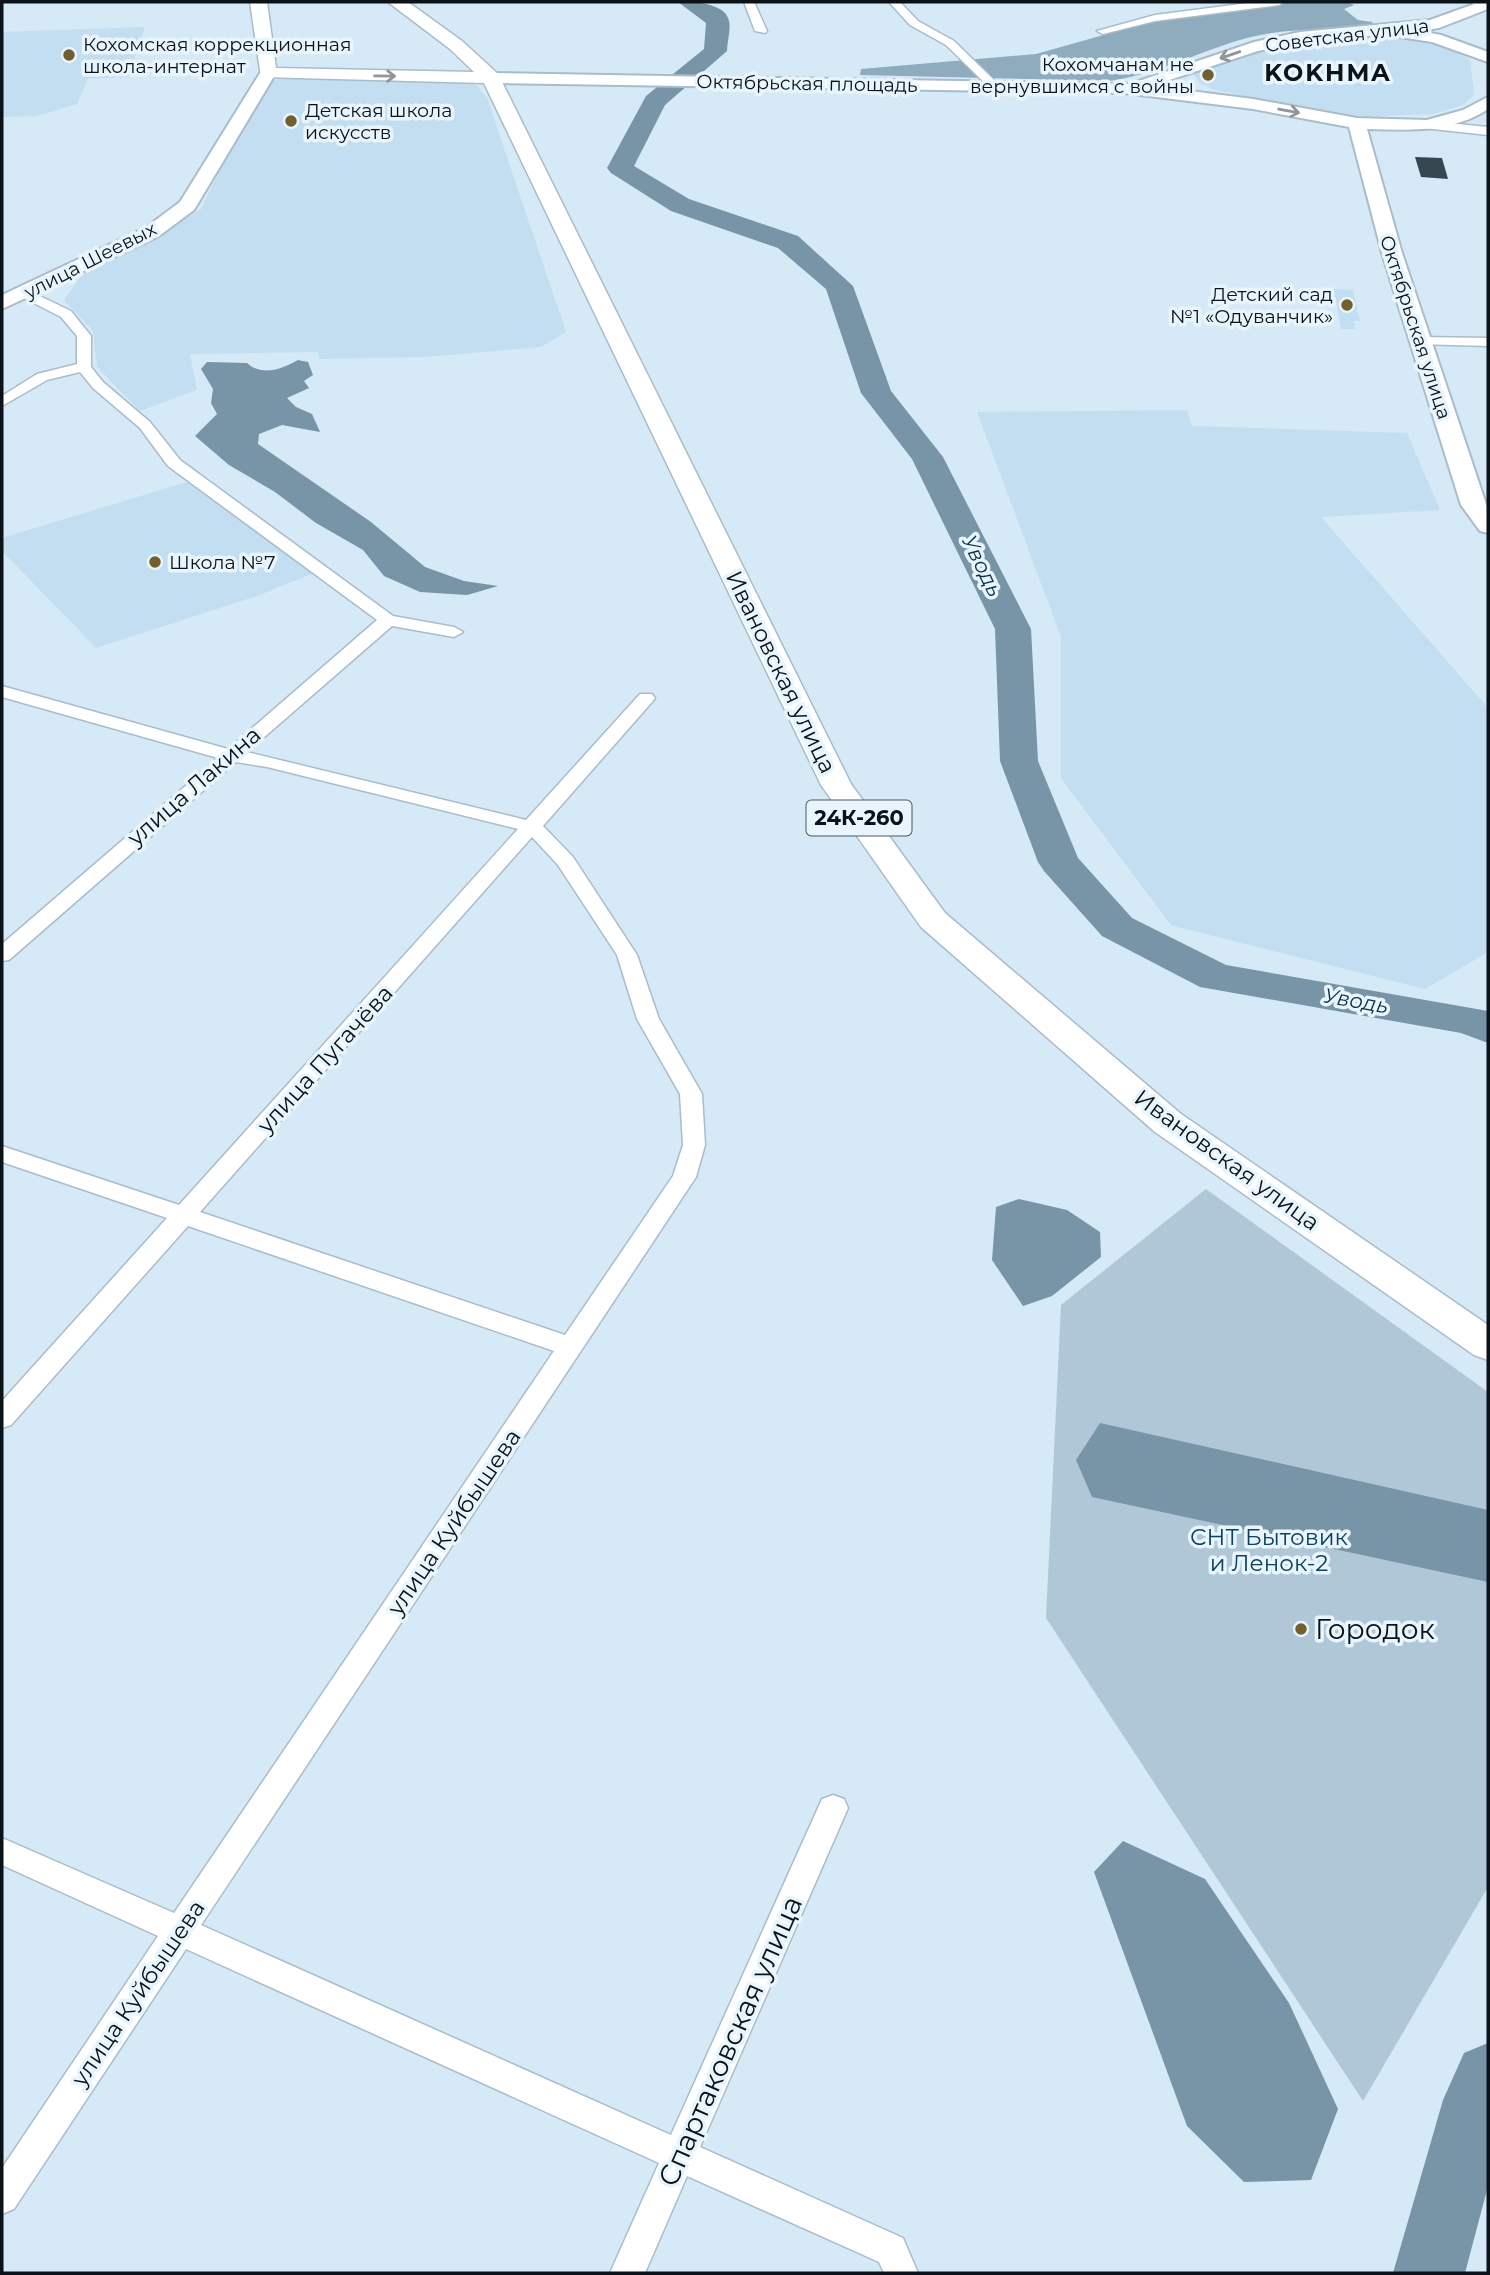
<svg xmlns="http://www.w3.org/2000/svg" width="1490" height="2275" font-family="Montserrat,sans-serif">
  <style>
    .built { fill: #c2def0 }
    .green { fill: #b0c7d7 }
    .forest { fill: #8facbf }
    .water { fill: #7894a7 }
    .lines { fill: none; stroke-linecap: round; stroke-linejoin: round }
    .river { fill: #7894a7; fill-rule: evenodd }
    .building { fill: #364752 }
    .street-casing { stroke: #a9bcc9; stroke-width: 3 }
    .secondary-casing { stroke: #a9bcc9; stroke-width: 4 }
    .primary-casing { stroke: #a9bcc9; stroke-width: 3 }
    .street { fill: #fff; fill-rule: evenodd }
    .secondary { fill: #fff; fill-rule: evenodd }
    .primary { fill: #fff; fill-rule: evenodd }
    .oneway { stroke: #929597 }
    .poi-dot { fill: #735f2e; stroke: #e9f5fd; stroke-width: 2.5 }
    .labels { text-anchor: middle; stroke-width: 7; stroke-linejoin: round; paint-order: stroke }
    .far-street-label { font-size: 19px; fill: #0c1318; stroke: #e9f5fd }
    .far-poi-label { font-size: 19px; fill: #0c1318; stroke: #e9f5fd; text-anchor: start }
    .far-water-label { font-size: 21px; font-style: italic; fill: #093248; stroke: #e9f5fd }
    .shield { fill: #e9f5fd; stroke: #4e575d; stroke-width: 2 }
    .shield-label { font-size: 21px; font-weight: bold; fill: #0c1318 }
    .street-label { font-size: 23px; fill: #0c1318; stroke: #e9f5fd }
    .park-label { font-size: 23px; fill: #0a425e; stroke: #e9f5fd }
    .far-district-label { font-size: 24px; font-weight: bold; letter-spacing: 2px; fill: #0c1318; stroke: #e9f5fd }
    .near-poi-label { font-size: 28px; fill: #0c1318; stroke: #e9f5fd; text-anchor: start }
    .near-street-label { font-size: 28px; fill: #0c1318; stroke: #e9f5fd }
  </style>
  <rect width="100%" height="100%" fill="#d5e9f7"/>
  <!-- built -->
  <path class="built" d="M 145,27 L 128,77 L 88,79 L 77,104 L 36,116 L 2,117 L 2,32 Z
    M 1376,37 L 1416,40 L 1449,48 L 1470,60 L 1474,95 L 1463,105 L 1434,114 L 1353,117 L 1302,109 L 1212,89 L 1200,83 L 1193,73 L 1280,43 Z
    M 288,77 L 463,81 L 477,86 L 487,98 L 566,332 L 541,347 L 424,357 L 320,359 L 318,352 L 190,354 L 197,390 L 140,411 L 97,367 L 93,331 L 64,300 L 84,272 L 160,234 L 201,209 L 230,149 L 271,81 Z
    M 1334,289 L 1353,290 L 1360,321 L 1354,321 L 1355,329 L 1341,329 Z
    M 1187,410 L 1192,426 L 1407,433 L 1440,510 L 1321,517 L 1488,708 L 1488,952 L 1425,989 L 1171,925 L 1061,778 L 1061,637 L 977,412 Z
    M 187,482 L 314,573 L 257,596 L 96,648 L 2,551 L 2,538 Z"/>
  <!-- green -->
  <path class="green" d="M 1206,1189 L 1488,1392 L 1488,1887 L 1363,2101 L 1046,1618 L 1061,1305 Z"/>
  <!-- forest -->
  <path class="forest" d="M 1293,2 L 1347,2 L 1354,5 L 1344,9 L 1358,20 L 1372,22 L 1376,29 C 1334,30 1288,27 1247,38 C 1199,51 1159,74 1109,81 L 860,75 L 861,69 L 1036,54 L 1164,18 Z"/>
  <!-- water -->
  <path class="water" d="M 298,360 L 308,362 L 313,375 L 304,381 L 309,388 L 287,398 L 296,407 L 312,414 L 320,432 L 282,425 L 259,434 L 258,444 L 371,522 L 425,567 L 464,581 L 498,586 L 467,595 L 420,592 L 384,576 L 363,550 L 316,523 L 275,492 L 229,465 L 195,436 L 217,414 L 211,403 L 213,389 L 201,369 L 207,362 L 247,363 C 262,377 282,369 298,360 Z
    M 1019,1199 L 1067,1210 L 1100,1232 L 1101,1257 L 1052,1296 L 1023,1306 L 992,1260 L 996,1207 Z
    M 1100,1423 L 1488,1510 L 1488,1582 L 1092,1497 L 1076,1460 Z
    M 1123,1841 L 1205,1879 L 1289,2003 L 1338,2109 L 1311,2180 L 1244,2182 L 1187,2126 L 1094,1872 Z"/>
  <g class="lines">
    <!-- river -->
    <path class="river" d="M 678,2 C 692,1 726,3 729,21 C 731,30 727,42 727,51 L 665,105 L 634,166 L 689,199 L 798,236 L 853,286 L 891,391 L 943,457 L 1031,629 L 1038,761 L 1078,858 L 1132,918 L 1226,965 L 1488,1011 L 1488,1043 L 1461,1033 L 1200,987 L 1102,936 L 1044,871 L 1038,862 L 1000,761 L 995,629 L 912,459 L 861,393 L 826,289 L 778,248 L 671,211 L 611,173 L 607,168 L 646,96 L 704,49 L 706,23 Z
      M 1488,2043 L 1488,2186 L 1465,2273 L 1393,2273 L 1443,2100 L 1464,2053 Z"/>
  </g>
  <!-- building -->
  <path class="building" d="M 1415,157 L 1442,158 L 1448,179 L 1421,177 Z"/>
  <g class="lines">
    <!-- street casing -->
    <g class="street-casing">
      <path id="street" d="M 744,2 L 754,2 L 767,31 L 765,33 L 755,31 Z
        M 889,2 L 900,2 L 918,21 L 954,41 L 999,85 L 999,89 L 991,89 L 946,45 L 910,25 Z
        M 1256,2 L 1284,2 L 1279,5 L 1155,21 L 1103,34 L 1097,31 L 1155,15 Z
        M 1471,2 L 1488,2 L 1488,6 L 1472,4 Z
        M 1427,121 L 1488,127 L 1488,135 L 1423,128 L 1423,122 Z
        M 25,289 L 71,311 L 91,336 L 91,367 L 103,382 L 150,422 L 180,460 L 393,616 L 454,627 L 463,632 L 454,637 L 392,626 L 247,752 L 526,820 L 640,694 L 652,694 L 655,698 L 652,702 L 543,826 L 573,857 L 637,955 L 659,1019 L 702,1094 L 705,1145 L 696,1177 L 201,1925 L 671,2135 L 822,1799 L 833,1795 L 844,1799 L 848,1808 L 700,2147 L 903,2238 L 918,2273 L 884,2273 L 879,2262 L 687,2176 L 645,2273 L 610,2273 L 659,2163 L 186,1949 L 14,2209 L 2,2214 L 2,2168 L 158,1936 L 2,1865 L 2,1838 L 174,1913 L 554,1351 L 188,1226 L 11,1425 L 2,1428 L 2,1401 L 167,1218 L 2,1162 L 2,1146 L 179,1205 L 518,829 L 267,767 L 236,762 L 9,960 L 2,961 L 2,944 L 218,758 L 2,697 L 2,686 L 228,749 L 377,620 L 168,466 L 140,428 L 93,388 L 80,372 L 47,380 L 2,406 L 2,396 L 37,374 L 77,364 L 77,336 L 61,317 L 20,296 L 18,293 ZM 532,837 L 558,865 L 617,955 L 637,1019 L 680,1094 L 683,1145 L 673,1176 L 565,1335 L 200,1212 Z
        M 1420,337 L 1488,338 L 1488,346 L 1415,344 L 1413,341 Z"/>
    </g>
    <!-- secondary casing -->
    <g class="secondary-casing">
      <path id="secondary" d="M 1480,2 L 1488,2 L 1488,9 L 1439,28 L 1420,31 L 1441,35 L 1488,52 L 1488,62 L 1432,42 L 1400,37 L 1399,33 L 1300,42 L 1258,51 L 1151,86 L 1253,99 L 1357,118 L 1427,120 L 1463,110 L 1488,97 L 1488,109 C 1452,133 1409,130 1367,129 L 1402,253 L 1488,510 L 1488,533 L 1480,531 L 1461,505 L 1382,253 L 1349,127 L 1253,109 L 1124,93 L 491,83 L 483,78 L 491,73 L 1130,84 L 1254,42 L 1300,32 L 1430,20 Z
        M 268,68 L 276,73 L 194,210 L 159,236 L 2,309 L 2,295 L 145,228 L 180,202 L 260,73 Z"/>
    </g>
    <!-- primary casing -->
    <g class="primary-casing">
      <path id="primary" d="M 250,2 L 267,2 L 276,68 L 474,72 L 450,49 L 388,2 L 408,2 L 462,41 L 498,74 L 851,784 L 945,913 L 1181,1114 L 1488,1325 L 1488,1360 L 1474,1355 L 1155,1132 L 921,927 L 821,785 L 484,83 L 261,77 Z"/>
    </g>
    <!-- street -->
    <use href="#street" class="street"/>
    <!-- secondary -->
    <use href="#secondary" class="secondary"/>
    <!-- primary -->
    <use href="#primary" class="primary"/>
  </g>
  <!-- one-way arrows -->
  <defs><path id="oneway-shaft" d="M-6 0H5M1.5-3L5.5 0L1.5 3" fill="none" stroke-width="1.6" stroke-linecap="round" stroke-linejoin="round" transform="scale(1.75)"/></defs>
  <g class="oneway">
    <use href="#oneway-shaft" transform="translate(1230 55) rotate(161)"/>
    <use href="#oneway-shaft" transform="translate(385 76) rotate(1)"/>
    <use href="#oneway-shaft" transform="translate(1289 111) rotate(10)"/>
  </g>
  <!-- markers -->
  <g class="poi-dot">
    <circle cx="69" cy="55" r="7"/>
    <circle cx="1208" cy="75" r="7"/>
    <circle cx="291" cy="121" r="7"/>
    <circle cx="1347" cy="305" r="7"/>
    <circle cx="155" cy="562" r="7"/>
    <circle cx="1301" cy="1629" r="7"/>
  </g>
  <g class="labels">
    <!-- far-street labels -->
    <g class="far-street-label">
      <text transform="translate(1347 35) rotate(-7)" y="7">Советская улица</text>
      <text transform="translate(807 83) rotate(1)" y="7">Октябрьская площадь</text>
      <text transform="translate(90 260) rotate(-27)" y="7">улица Шеевых</text>
      <text transform="translate(1416 327) rotate(72)" y="7">Октябрьская улица</text>
    </g>
    <!-- far-poi labels -->
    <g class="far-poi-label">
      <text x="83" y="51">Кохомская коррекционная<tspan x="83" dy="22">школа-интернат</tspan></text>
      <text x="1194" y="71" text-anchor="end">Кохомчанам не<tspan x="1194" dy="22">вернувшимся с войны</tspan></text>
      <text x="305" y="117">Детская школа<tspan x="305" dy="22">искусств</tspan></text>
      <text x="1333" y="301" text-anchor="end">Детский сад<tspan x="1333" dy="22">№1 «Одуванчик»</tspan></text>
      <text x="169" y="569">Школа №7</text>
    </g>
    <!-- far-water labels -->
    <g class="far-water-label">
      <text transform="translate(982 566) rotate(64)" y="7">Уводь</text>
      <text transform="translate(1356 1001) rotate(10)" y="7">Уводь</text>
    </g>
    <!-- shield labels -->
    <rect class="shield" x="806.5" y="800.5" width="105" height="35" rx="5"/>
    <g class="shield-label">
      <text x="859" y="825">24К-260</text>
    </g>
    <!-- street labels -->
    <g class="street-label">
      <text transform="translate(781 672) rotate(64)" y="8">Ивановская улица</text>
      <text transform="translate(194 786) rotate(-41)" y="8">улица Лакина</text>
      <text transform="translate(325 1059) rotate(-48)" y="8">улица Пугачёва</text>
      <text transform="translate(1227 1160) rotate(36)" y="8">Ивановская улица</text>
      <text transform="translate(454 1522) rotate(-56)" y="8">улица Куйбышева</text>
      <text transform="translate(138 1993) rotate(-56)" y="8">улица Куйбышева</text>
    </g>
    <!-- park labels -->
    <g class="park-label">
      <text x="1269" y="1545">СНТ Бытовик<tspan x="1269" dy="26">и Ленок-2</tspan></text>
    </g>
    <!-- far-district labels -->
    <g class="far-district-label">
      <text x="1328" y="81">KOKHMA</text>
    </g>
    <!-- near-poi labels -->
    <g class="near-poi-label">
      <text x="1315" y="1639">Городок</text>
    </g>
    <!-- near-street labels -->
    <g class="near-street-label">
      <text transform="translate(730 2041) rotate(-66)" y="10">Спартаковская улица</text>
    </g>
  </g>
  <!-- border -->
  <rect width="1490" height="2275" fill="none" stroke="#0c1318" stroke-width="7"/>
</svg>
